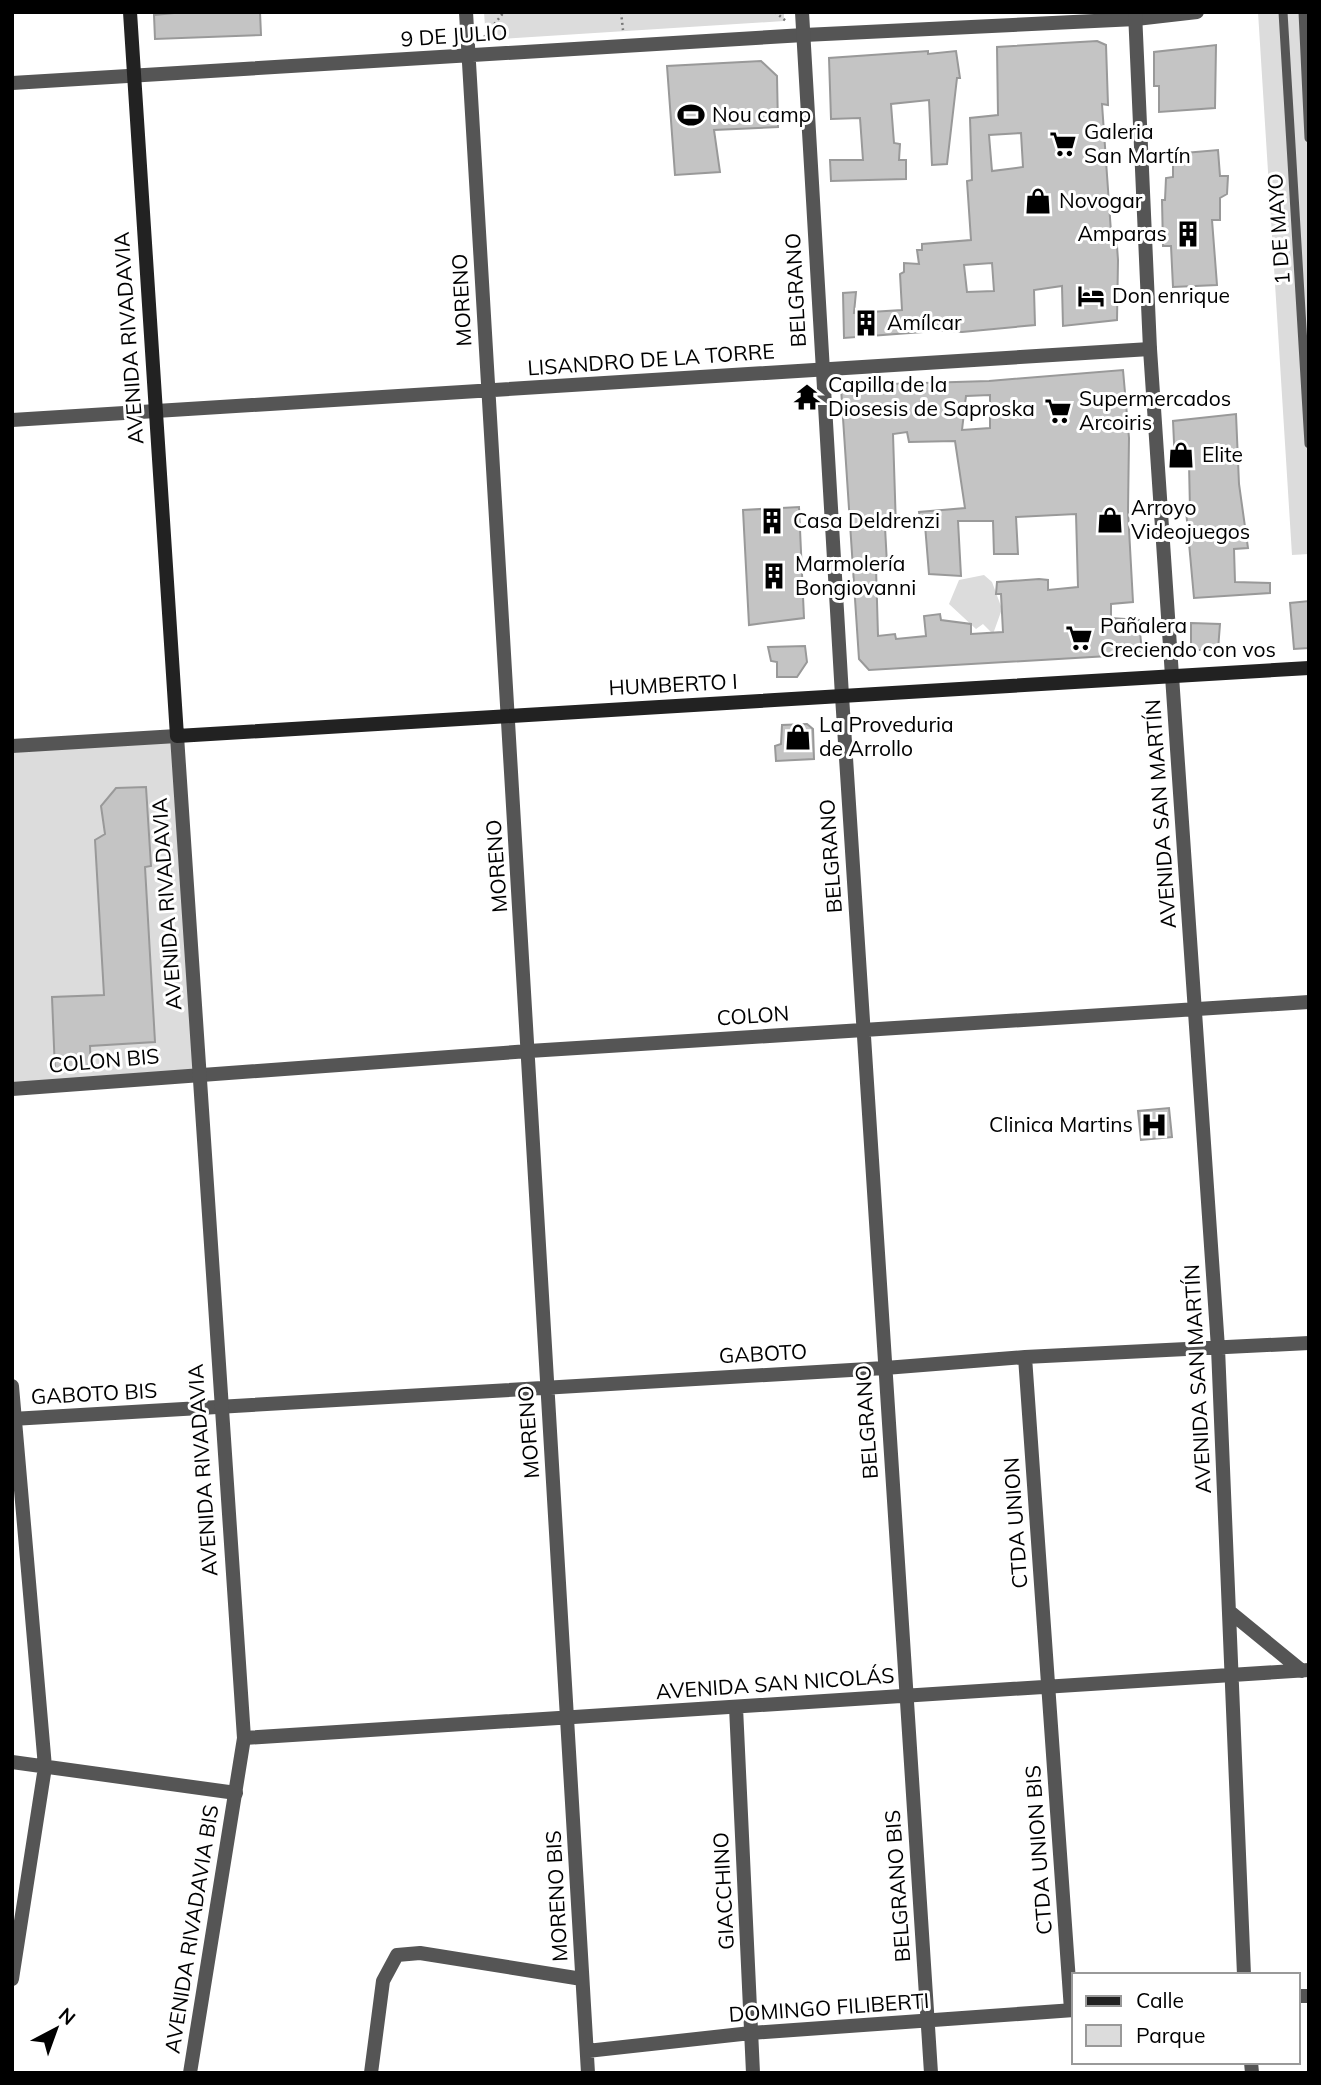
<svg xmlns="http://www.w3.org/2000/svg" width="1321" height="2085" font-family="Mulish,sans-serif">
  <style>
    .green { fill: #dcdcdc }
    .building { fill: #c4c4c4; stroke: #999; stroke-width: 2; fill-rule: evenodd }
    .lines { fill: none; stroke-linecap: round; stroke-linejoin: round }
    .path { stroke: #777; stroke-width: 2.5; stroke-dasharray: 2 3.5; stroke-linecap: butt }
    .service { stroke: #555; stroke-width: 9 }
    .minor { stroke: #555; stroke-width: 14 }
    .tertiary { stroke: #555; stroke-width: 14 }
    .secondary { stroke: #222; stroke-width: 14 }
    .labels { text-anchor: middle; stroke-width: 6; stroke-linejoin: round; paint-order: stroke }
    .street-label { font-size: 21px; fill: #000; stroke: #fff }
    .poi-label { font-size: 21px; fill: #000; stroke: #fff; text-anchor: start }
  </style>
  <rect width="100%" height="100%" fill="#fff"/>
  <!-- green -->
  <path class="green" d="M 484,12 L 784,12 L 784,21 L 486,40 Z
    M 1258,12 L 1309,12 L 1309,554 L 1292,555 Z
    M 984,575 L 992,582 L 1002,609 L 993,634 L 983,624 L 976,629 L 949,604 L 959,580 Z
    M 177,736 L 199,1074 L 12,1089 L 12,746 Z"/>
  <!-- building -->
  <path class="building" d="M 184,12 L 260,12 L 261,35 L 155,39 L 154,15 Z
    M 1097,41 L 1106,45 L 1108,105 L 1102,104 L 1111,232 L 1116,232 L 1118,260 L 1117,320 L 1063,326 L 1062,286 L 1034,290 L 1035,325 L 962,332 L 921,329 L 922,332 L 844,338 L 843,293 L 856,292 L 854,313 L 902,310 L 900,274 L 904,272 L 904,263 L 919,264 L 917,250 L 922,250 L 922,244 L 971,240 L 967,181 L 972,180 L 970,118 L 998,115 L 997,47 ZM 1021,133 L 1023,167 L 992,171 L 989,135 ZM 992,263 L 994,291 L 967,292 L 964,265 Z
    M 1216,45 L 1215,108 L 1159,112 L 1159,86 L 1154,86 L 1154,52 Z
    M 928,51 L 928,54 L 956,51 L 960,78 L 957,78 L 947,164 L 932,165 L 929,100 L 891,104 L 894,143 L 900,144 L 899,160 L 906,160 L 906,179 L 831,181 L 830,160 L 863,160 L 860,118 L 831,119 L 829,58 Z
    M 761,61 L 777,76 L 778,127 L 714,130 L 720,172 L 675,175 L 667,66 Z
    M 1218,150 L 1220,176 L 1228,176 L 1227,194 L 1220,198 L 1220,220 L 1212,220 L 1217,285 L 1173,287 L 1171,246 L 1163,246 L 1162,200 L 1165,200 L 1166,178 L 1173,177 L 1173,154 Z
    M 1123,370 L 1129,438 L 1128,511 L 1133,602 L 1111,604 L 1111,618 L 1139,620 L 1142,654 L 869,670 L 859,659 L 841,388 L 890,389 L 890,384 L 989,381 ZM 990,395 L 990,428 L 962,430 L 966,396 ZM 907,432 L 909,442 L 955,441 L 965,508 L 919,512 L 921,525 L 925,525 L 929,574 L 961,576 L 958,521 L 993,521 L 994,554 L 1018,554 L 1016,517 L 1076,514 L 1078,587 L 1048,590 L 1048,580 L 1039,579 L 997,582 L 996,594 L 1001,594 L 1003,632 L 971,634 L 971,624 L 941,620 L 940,614 L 924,616 L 926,636 L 896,639 L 895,634 L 878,636 L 876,567 L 887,564 L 885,527 L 896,528 L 893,434 Z
    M 1236,414 L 1239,484 L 1248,548 L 1234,549 L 1235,582 L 1270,583 L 1270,593 L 1194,598 L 1186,510 L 1190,510 L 1189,463 L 1175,464 L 1173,421 Z
    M 799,507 L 804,618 L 749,625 L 743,510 Z
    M 1309,601 L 1309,648 L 1294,649 L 1290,603 Z
    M 1191,623 L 1220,624 L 1218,650 L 1191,650 Z
    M 805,646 L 807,662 L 797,677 L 777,677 L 777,662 L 771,661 L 768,647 Z
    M 807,724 L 813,729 L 814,759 L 776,761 L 775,746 L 781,744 L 782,725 Z
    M 146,787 L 151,866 L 145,867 L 155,1042 L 90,1046 L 91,1070 L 55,1071 L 52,997 L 104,995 L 95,840 L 105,834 L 101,806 L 116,788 Z
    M 1169,1108 L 1172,1137 L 1141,1140 L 1138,1111 Z"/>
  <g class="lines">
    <!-- path -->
    <path class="path" d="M 621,12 L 623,30
      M 775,12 L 786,21
      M 484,37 L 504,12"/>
    <!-- service -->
    <path class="service" d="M 1283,12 L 1309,444
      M 1303,12 L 1309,138"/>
    <!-- minor -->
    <path class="minor" d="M 466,12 L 588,2073
      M 12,83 L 804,35 L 1136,19 L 1197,12
      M 12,420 L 1150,349
      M 1172,676 L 1218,1348 L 1244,1975
      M 842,696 L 931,2073
      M 12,746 L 177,736
      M 12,1089 L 529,1051 L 1309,1002
      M 1025,1357 L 1071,2010
      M 12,1386 L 45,1767 L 12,1979
      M 12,1419 L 885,1368 L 1025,1357 L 1309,1343
      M 1230,1612 L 1302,1671
      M 736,1707 L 753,2073
      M 244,1738 L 1309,1670
      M 12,1762 L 236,1793
      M 1298,1996 L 1309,1996
      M 587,2051 L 751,2033 L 1074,2010
      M 1251,2062 L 1252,2073
      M 371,2073 L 383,1981 L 397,1955 L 420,1953 L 582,1979"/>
    <!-- tertiary -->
    <path class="tertiary" d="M 802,12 L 842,696
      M 1135,12 L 1150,349 L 1172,676
      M 177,736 L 244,1738 L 190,2073"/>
    <!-- secondary -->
    <path class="secondary" d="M 130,12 L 177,736 L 1309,668"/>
  </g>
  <!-- icons -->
  <defs>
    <g id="stadium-bare" transform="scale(2.1)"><path d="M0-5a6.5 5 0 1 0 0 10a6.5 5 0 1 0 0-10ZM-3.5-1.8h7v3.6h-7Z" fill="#000" stroke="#fff" stroke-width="2.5" paint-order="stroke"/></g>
    <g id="supermarket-bare" transform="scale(2.1)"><path d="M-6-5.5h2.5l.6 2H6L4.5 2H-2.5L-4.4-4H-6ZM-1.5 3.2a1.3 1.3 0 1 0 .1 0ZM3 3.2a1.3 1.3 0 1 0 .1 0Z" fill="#000" stroke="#fff" stroke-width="2.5" paint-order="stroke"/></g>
    <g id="shop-bare" transform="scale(2.1)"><path d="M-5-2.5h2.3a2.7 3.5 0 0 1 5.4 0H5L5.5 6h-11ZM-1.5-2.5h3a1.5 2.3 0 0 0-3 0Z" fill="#000" stroke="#fff" stroke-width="2.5" paint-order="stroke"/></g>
    <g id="building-bare" transform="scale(2.1)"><path d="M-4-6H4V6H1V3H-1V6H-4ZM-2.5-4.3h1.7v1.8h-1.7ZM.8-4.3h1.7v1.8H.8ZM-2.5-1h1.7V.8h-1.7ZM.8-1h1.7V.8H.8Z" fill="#000" stroke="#fff" stroke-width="2.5" paint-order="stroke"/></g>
    <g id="hotel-bare" transform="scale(2.1)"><path d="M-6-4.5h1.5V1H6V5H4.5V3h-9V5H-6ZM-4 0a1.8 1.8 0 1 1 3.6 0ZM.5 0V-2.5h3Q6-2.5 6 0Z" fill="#000" stroke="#fff" stroke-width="2.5" paint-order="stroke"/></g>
    <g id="temple-bare" transform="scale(2.1)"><path d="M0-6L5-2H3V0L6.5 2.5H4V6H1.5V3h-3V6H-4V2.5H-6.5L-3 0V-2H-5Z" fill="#000" stroke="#fff" stroke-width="2.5" paint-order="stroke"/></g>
    <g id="hospital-bare" transform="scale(2.1)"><path d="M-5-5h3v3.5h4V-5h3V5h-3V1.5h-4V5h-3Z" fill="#000" stroke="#fff" stroke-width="2.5" paint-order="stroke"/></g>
  </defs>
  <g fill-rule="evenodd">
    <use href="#stadium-bare" x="691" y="115"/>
    <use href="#supermarket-bare" x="1063" y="144"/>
    <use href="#shop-bare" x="1038" y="201"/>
    <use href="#building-bare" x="1188" y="234"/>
    <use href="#hotel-bare" x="1091" y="296"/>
    <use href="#building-bare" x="866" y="323"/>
    <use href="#temple-bare" x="807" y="397"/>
    <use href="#supermarket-bare" x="1058" y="411"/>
    <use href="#shop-bare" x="1181" y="455"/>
    <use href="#shop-bare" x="1110" y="520"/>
    <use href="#building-bare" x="772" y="521"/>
    <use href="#building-bare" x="774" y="576"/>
    <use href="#supermarket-bare" x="1079" y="638"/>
    <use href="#shop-bare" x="798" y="737"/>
    <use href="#hospital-bare" x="1154" y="1125"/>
  </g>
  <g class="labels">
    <!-- street labels -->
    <g class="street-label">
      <text transform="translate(454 36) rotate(-4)" y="7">9 DE JULIO</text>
      <text transform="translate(1279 229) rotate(-94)" y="7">1 DE MAYO</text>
      <text transform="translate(796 290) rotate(-93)" y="7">BELGRANO</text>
      <text transform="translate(462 300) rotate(-93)" y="7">MORENO</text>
      <text transform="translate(129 338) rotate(-94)" y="7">AVENIDA RIVADAVIA</text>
      <text transform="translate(651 360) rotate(-4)" y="7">LISANDRO DE LA TORRE</text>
      <text transform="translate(673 685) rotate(-3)" y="7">HUMBERTO I</text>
      <text transform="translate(1161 814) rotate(-94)" y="7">AVENIDA SAN MARTÍN</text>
      <text transform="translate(831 856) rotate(-94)" y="7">BELGRANO</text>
      <text transform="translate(497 866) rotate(-94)" y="7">MORENO</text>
      <text transform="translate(167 904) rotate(-94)" y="7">AVENIDA RIVADAVIA</text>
      <text transform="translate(753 1016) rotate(-4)" y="7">COLON</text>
      <text transform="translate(104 1061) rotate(-5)" y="7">COLON BIS</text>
      <text transform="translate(763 1354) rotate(-3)" y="7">GABOTO</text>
      <text transform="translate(1198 1379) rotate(-93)" y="7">AVENIDA SAN MARTÍN</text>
      <text transform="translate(94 1394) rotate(-3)" y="7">GABOTO BIS</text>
      <text transform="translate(867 1422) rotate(-94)" y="7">BELGRANO</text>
      <text transform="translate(529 1432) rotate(-94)" y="7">MORENO</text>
      <text transform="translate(203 1470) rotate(-94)" y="7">AVENIDA RIVADAVIA</text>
      <text transform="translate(1016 1523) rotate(-94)" y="7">CTDA UNION</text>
      <text transform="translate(775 1684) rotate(-4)" y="7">AVENIDA SAN NICOLÁS</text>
      <text transform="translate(1039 1850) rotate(-94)" y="7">CTDA UNION BIS</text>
      <text transform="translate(898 1886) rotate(-94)" y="7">BELGRANO BIS</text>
      <text transform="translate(724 1891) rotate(-93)" y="7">GIACCHINO</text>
      <text transform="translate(557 1896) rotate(-93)" y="7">MORENO BIS</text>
      <text transform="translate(192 1929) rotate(-81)" y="7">AVENIDA RIVADAVIA BIS</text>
      <text transform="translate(829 2008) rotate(-4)" y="7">DOMINGO FILIBERTI</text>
    </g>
    <!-- poi labels -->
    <g class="poi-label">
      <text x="712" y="122">Nou camp</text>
      <text x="1084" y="139">Galeria<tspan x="1084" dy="24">San Martín</tspan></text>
      <text x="1059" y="208">Novogar</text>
      <text x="1167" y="241" text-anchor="end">Amparas</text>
      <text x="1112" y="303">Don enrique</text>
      <text x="887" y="330">Amílcar</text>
      <text x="828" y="392">Capilla de la<tspan x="828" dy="24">Diosesis de Saproska</tspan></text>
      <text x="1079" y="406">Supermercados<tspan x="1079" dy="24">Arcoiris</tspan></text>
      <text x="1202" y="462">Elite</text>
      <text x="1131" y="515">Arroyo<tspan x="1131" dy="24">Videojuegos</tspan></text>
      <text x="793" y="528">Casa Deldrenzi</text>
      <text x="795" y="571">Marmolería<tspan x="795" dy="24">Bongiovanni</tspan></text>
      <text x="1100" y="633">Pañalera<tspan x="1100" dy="24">Creciendo con vos</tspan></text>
      <text x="819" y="732">La Proveduria<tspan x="819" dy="24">de Arrollo</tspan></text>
      <text x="1133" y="1132" text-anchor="end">Clinica Martins</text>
    </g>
  </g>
  <!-- border -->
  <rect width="1321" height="2085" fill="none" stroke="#000000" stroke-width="28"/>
  <!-- legend -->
  <rect x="1072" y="1973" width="228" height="91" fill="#ffffff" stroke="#999999" stroke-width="2"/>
  <rect x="1086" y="1996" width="35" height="10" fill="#222222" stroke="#999999" stroke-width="2"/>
  <text x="1136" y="2008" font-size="21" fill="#000000">Calle</text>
  <rect x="1086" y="2025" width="35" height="21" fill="#dcdcdc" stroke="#999999" stroke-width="2"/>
  <text x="1136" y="2043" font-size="21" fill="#000000">Parque</text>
  <!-- north arrow -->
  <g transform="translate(56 2029) rotate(41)" stroke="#ffffff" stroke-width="5" paint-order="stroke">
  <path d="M0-5L12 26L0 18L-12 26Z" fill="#000000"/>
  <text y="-10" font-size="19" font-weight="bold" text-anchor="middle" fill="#000000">N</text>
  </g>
</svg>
